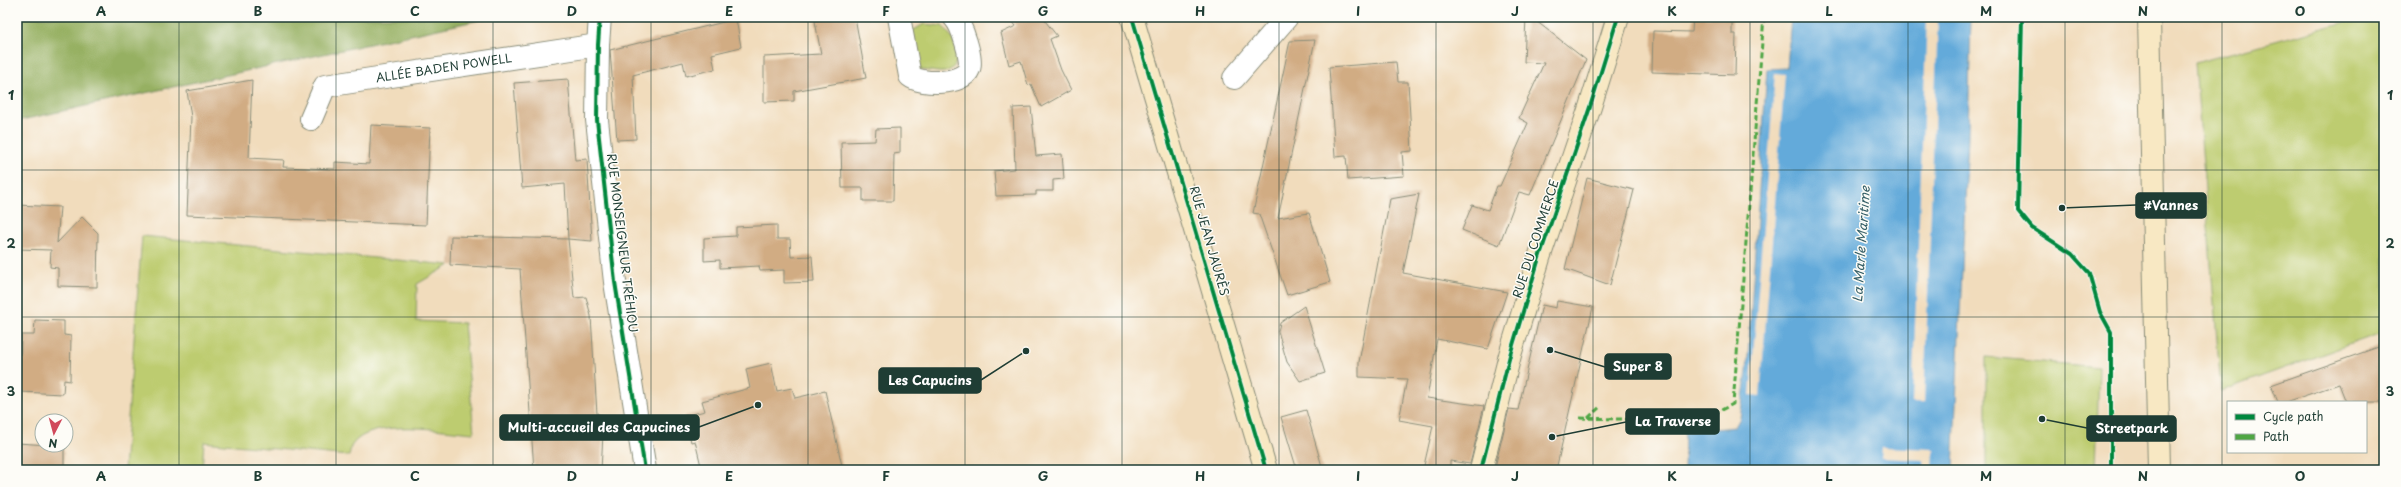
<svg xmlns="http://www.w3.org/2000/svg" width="2401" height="487" font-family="'Playpen Sans',sans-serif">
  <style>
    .green { fill: #bdcc6f; stroke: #6e8452 }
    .forest { fill: #96b062; stroke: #5a764b }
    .water { fill: #64aada; stroke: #427487 }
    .pier { fill: #f1dcbc }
    .building { fill: #d1ac83 }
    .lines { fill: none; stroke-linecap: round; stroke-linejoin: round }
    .street-casing { stroke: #888c78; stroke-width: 24 }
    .secondary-casing { stroke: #888c78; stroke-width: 24 }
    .street { stroke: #fff; stroke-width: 22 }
    .secondary { stroke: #f8e8c3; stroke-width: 22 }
    .quiet { stroke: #4fa644; stroke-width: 3; stroke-dasharray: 6 3; stroke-linecap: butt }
    .cycleway-casing { stroke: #fdfcf7; stroke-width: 6 }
    .cycleway { stroke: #00873e; stroke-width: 4 }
    .grid { fill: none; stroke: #1f3d34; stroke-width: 1; stroke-opacity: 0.55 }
    .labels { text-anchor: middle; stroke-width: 3; stroke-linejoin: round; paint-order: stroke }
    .street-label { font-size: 12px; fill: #1f3d34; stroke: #fdfcf7 }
    .water-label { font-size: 13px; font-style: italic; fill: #345e66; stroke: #fdfcf7 }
    .leader { fill: none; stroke: #1f3d34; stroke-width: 1.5 }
    .callout-dot { fill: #1f3d34; stroke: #fdfcf7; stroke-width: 1.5 }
    .callout { fill: #1f3d34; stroke: #1f3d34; stroke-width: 1.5 }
    .callout-label { font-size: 13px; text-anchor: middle; font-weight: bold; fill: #fff }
    .neatline { fill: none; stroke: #1f3d34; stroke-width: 1.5 }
    .grid-label { font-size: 13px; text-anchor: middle; font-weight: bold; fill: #1f3d34 }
  </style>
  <rect width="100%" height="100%" fill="#fdfcf7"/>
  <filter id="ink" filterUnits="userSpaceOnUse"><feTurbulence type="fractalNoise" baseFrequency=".025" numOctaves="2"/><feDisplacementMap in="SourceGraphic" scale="8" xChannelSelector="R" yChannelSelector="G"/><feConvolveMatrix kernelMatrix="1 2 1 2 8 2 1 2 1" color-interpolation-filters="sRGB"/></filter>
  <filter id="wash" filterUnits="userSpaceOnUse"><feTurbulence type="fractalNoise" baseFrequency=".012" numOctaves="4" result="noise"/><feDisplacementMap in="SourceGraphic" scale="16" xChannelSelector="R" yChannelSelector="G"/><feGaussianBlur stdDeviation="0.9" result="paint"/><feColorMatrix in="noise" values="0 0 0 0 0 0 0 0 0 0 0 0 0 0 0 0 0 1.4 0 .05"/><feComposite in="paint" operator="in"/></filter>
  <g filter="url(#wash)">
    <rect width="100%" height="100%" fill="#f1dcbc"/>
    <!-- green -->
    <path class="green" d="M 2363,17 L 2384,17 L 2384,332 L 2221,391 L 2195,63 Z
      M 924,24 L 942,26 C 954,35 967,66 945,72 C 938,73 927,70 920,70 L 912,31 Z
      M 142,236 L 450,265 L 417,284 L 416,321 L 464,323 L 474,433 C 444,431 371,417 352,445 C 350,447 350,453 349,456 L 204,442 L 202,470 L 124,470 Z
      M 1986,357 L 2099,367 L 2096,470 L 1986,470 Z"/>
    <!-- forest -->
    <path class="forest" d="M 17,17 L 493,17 L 17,121 Z"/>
    <!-- water -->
    <path class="water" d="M 1791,17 L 1971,17 L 1968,136 L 1953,470 L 1684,470 L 1685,432 L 1735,427 L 1740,418 L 1747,371 L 1767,69 L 1787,68 Z"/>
    <!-- pier -->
    <path class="pier" d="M 1927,17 L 1938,17 L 1924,403 L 1912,403 Z
      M 1775,73 L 1785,74 L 1760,396 L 1750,395 Z
      M 1882,447 L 1934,449 L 1933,470 L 1924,470 L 1924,460 L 1881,458 Z"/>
    <g id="blocks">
      <!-- building -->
      <path class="building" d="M 817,17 L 855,17 L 866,78 L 794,91 L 794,101 L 764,102 L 764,57 L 821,54 L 815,21 L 818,20 Z
        M 1009,17 L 1042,17 L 1057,36 L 1050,39 L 1061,70 L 1071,90 L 1041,107 L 1031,84 L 1028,85 L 1021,61 L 1009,65 L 1001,33 L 1016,26 Z
        M 1526,17 L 1531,17 L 1586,60 L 1530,195 L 1519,192 L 1499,245 L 1462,230 L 1472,205 L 1488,210 L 1497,186 L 1500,186 L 1528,123 L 1519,118 L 1544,63 L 1524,62 Z
        M 1693,17 L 1732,17 L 1732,34 L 1736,34 L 1735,75 L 1652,72 L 1653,31 L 1692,32 Z
        M 736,19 L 741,47 L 712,54 L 715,69 L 686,76 L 683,62 L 633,75 L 636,139 L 617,140 L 610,50 Z
        M 1315,40 L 1278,218 L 1309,213 L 1330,282 L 1287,295 L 1259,214 L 1253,213 L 1290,41 Z
        M 1396,62 L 1398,82 L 1408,82 L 1412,151 L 1402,152 L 1404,176 L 1348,180 L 1346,156 L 1335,157 L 1329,67 Z
        M 568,79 L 575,160 L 587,159 L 592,241 L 568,239 L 565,184 L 522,188 L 514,83 Z
        M 252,80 L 249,158 L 284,160 L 283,167 L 335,169 L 335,162 L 369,164 L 371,125 L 430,128 L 426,225 L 187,215 L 191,117 L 187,91 Z
        M 1031,107 L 1036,156 L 1062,154 L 1064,179 L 1053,180 L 1053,191 L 1036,191 L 1036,195 L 996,196 L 994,171 L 1015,169 L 1013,108 Z
        M 900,128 L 900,153 L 894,154 L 893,201 L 863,201 L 863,188 L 842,188 L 841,142 L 875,141 L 876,129 Z
        M 1587,178 L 1634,190 L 1610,285 L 1565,269 Z
        M 1419,194 L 1403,273 L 1507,292 L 1488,349 L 1437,339 L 1427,398 L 1484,406 L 1470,464 L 1450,461 L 1450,470 L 1423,470 L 1433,426 L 1399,420 L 1407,379 L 1359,377 L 1359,362 L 1390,199 Z
        M 17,205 L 60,207 L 57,243 L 82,217 L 98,233 L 97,287 L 58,286 L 58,268 L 50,267 L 51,250 L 17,249 Z
        M 777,225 L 777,239 L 790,239 L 791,257 L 812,256 L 814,282 L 784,283 L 784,270 L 760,271 L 759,266 L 720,268 L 720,260 L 704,261 L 704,238 L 736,236 L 736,227 Z
        M 451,236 L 568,239 L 574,298 L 586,297 L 591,316 L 597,414 L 604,416 L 601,470 L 534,470 L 520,269 L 450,265 Z
        M 1557,301 L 1593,307 L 1556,470 L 1513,470 L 1495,467 L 1509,409 L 1518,410 L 1542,305 L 1556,308 Z
        M 1304,306 L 1325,373 L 1300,381 L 1287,362 L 1278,331 L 1280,323 Z
        M 35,320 L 64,321 L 64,335 L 71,336 L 70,381 L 64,380 L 63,394 L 20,392 L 21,335 L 34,335 Z
        M 2384,345 L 2384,402 L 2346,402 L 2339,384 L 2286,402 L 2278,402 L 2271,385 Z
        M 771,363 L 777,391 L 792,388 L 795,398 L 825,391 L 843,470 L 702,470 L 695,441 L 691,442 L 685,416 L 705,411 L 702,401 L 750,388 L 746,369 Z
        M 1306,410 L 1323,470 L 1297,470 L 1281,417 Z
        M 17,443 L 64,446 L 64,470 L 17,470 Z"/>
    </g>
  </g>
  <g filter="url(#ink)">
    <use href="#blocks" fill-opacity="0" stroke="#888c78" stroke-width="1"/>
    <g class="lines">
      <!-- street casing -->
      <g class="street-casing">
        <g id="street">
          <path d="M 600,17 L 598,45 L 597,120 L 615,282 L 645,470"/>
          <path d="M 899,17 L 910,76 C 921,85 963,85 969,69 C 973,59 962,25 954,17"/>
          <path d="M 1234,78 L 1287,17"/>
          <path id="s1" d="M 311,119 L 325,86 L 598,45"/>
        </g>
      </g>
      <!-- secondary casing -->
      <g class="secondary-casing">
        <path id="secondary" d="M 1132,17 L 1266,470
          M 2149,17 L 2159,470
          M 1481,470 L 1510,355 L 1539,258 L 1590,107 L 1618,17"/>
      </g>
      <!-- street -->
      <use href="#street" class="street"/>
      <!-- secondary -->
      <use href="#secondary" class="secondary"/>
      <!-- quiet -->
      <path class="quiet" d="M 1580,418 L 1700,421 L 1733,404 L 1764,17
        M 1588,418 L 1601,406"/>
      <!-- cycleway casing -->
      <g class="cycleway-casing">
        <path id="cycleway" d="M 600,17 L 598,45 L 597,120 L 615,282 L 645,470
          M 1132,17 L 1266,470
          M 2022,17 L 2018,211 L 2032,228 L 2072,254 L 2089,273 L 2100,312 L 2111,332 L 2111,470
          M 1481,470 L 1510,355 L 1539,258 L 1590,107 L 1618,17"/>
      </g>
      <!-- cycleway -->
      <use href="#cycleway" class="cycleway"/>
    </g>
  </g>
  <!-- grid -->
  <path class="grid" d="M 179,17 L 179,470M 336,17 L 336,470M 493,17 L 493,470M 651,17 L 651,470M 808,17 L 808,470M 965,17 L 965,470M 1122,17 L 1122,470M 1279,17 L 1279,470M 1436,17 L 1436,470M 1593,17 L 1593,470M 1750,17 L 1750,470M 1908,17 L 1908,470M 2065,17 L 2065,470M 2222,17 L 2222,470M 17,170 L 2384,170M 17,317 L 2384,317"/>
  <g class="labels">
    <!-- street labels -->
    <g class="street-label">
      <text dy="4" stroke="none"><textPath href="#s1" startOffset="156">ALLÉE BADEN POWELL</textPath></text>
      <text transform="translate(1536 239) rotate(-72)" y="4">RUE DU COMMERCE</text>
      <text transform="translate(1209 241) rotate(74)" y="4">RUE JEAN JAURÈS</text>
      <text transform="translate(622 243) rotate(83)" y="4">RUE MONSEIGNEUR TRÉHIOU</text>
    </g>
    <!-- water labels -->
    <g class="water-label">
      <text transform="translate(1861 244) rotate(-86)" y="5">La Marle Maritime</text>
    </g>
  </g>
  <!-- callouts -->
  <path class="leader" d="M2062 208L2136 205M1550 350L1605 367M1026 351L981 380M1552 437L1626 422M758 405L699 427M2042 419L2087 428"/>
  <g class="callout-dot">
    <circle cx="2062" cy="208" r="4"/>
    <circle cx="1550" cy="350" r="4"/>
    <circle cx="1026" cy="351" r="4"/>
    <circle cx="1552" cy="437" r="4"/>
    <circle cx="758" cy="405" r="4"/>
    <circle cx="2042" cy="419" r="4"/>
  </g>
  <g class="callout">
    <rect x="2136" y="193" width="70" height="25" rx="4"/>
    <rect x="1605" y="354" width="66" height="25" rx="4"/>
    <rect x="879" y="368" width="102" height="25" rx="4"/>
    <rect x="1626" y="409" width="93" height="25" rx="4"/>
    <rect x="500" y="415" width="199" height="25" rx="4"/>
    <rect x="2087" y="416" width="89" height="25" rx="4"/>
  </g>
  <g class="callout-label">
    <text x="2171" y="210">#Vannes</text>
    <text x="1638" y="371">Super 8</text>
    <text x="930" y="385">Les Capucins</text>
    <text x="1673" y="426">La Traverse</text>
    <text x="599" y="432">Multi-accueil des Capucines</text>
    <text x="2132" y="433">Streetpark</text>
  </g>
  <!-- margin -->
  <rect width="2401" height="487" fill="none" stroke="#fdfcf7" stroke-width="44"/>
  <!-- legend -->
  <rect x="2227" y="401" width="140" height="52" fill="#fdfcf7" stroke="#a4b0a9"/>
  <rect x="2235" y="414" width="20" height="6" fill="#00873e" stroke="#a4b0a9"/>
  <text x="2263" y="421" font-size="12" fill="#1f3d34">Cycle path</text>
  <rect x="2235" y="434" width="20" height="6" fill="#4fa644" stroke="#a4b0a9"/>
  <text x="2263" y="441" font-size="12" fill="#1f3d34">Path</text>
  <!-- north arrow -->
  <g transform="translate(54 433) rotate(186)"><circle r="19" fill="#fdfcf7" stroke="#a4b0a9"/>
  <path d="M0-3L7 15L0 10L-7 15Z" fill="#d1495b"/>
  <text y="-6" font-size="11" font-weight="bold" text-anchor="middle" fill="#1f3d34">N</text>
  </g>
  <rect x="22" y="22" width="2357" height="443" class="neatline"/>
  <g class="grid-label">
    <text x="101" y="16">A</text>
    <text x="258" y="16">B</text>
    <text x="415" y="16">C</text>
    <text x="572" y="16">D</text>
    <text x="729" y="16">E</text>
    <text x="886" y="16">F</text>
    <text x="1043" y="16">G</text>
    <text x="1200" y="16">H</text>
    <text x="1358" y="16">I</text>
    <text x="1515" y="16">J</text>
    <text x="1672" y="16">K</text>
    <text x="1829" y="16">L</text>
    <text x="1986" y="16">M</text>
    <text x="2143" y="16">N</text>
    <text x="2300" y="16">O</text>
    <text x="11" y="100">1</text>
    <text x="2390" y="100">1</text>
    <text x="11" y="248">2</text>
    <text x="2390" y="248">2</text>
    <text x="11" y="396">3</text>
    <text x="2390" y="396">3</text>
    <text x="101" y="481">A</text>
    <text x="258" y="481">B</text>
    <text x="415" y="481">C</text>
    <text x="572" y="481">D</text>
    <text x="729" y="481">E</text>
    <text x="886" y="481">F</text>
    <text x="1043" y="481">G</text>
    <text x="1200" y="481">H</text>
    <text x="1358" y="481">I</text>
    <text x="1515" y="481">J</text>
    <text x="1672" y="481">K</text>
    <text x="1829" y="481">L</text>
    <text x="1986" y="481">M</text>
    <text x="2143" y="481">N</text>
    <text x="2300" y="481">O</text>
  </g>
</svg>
